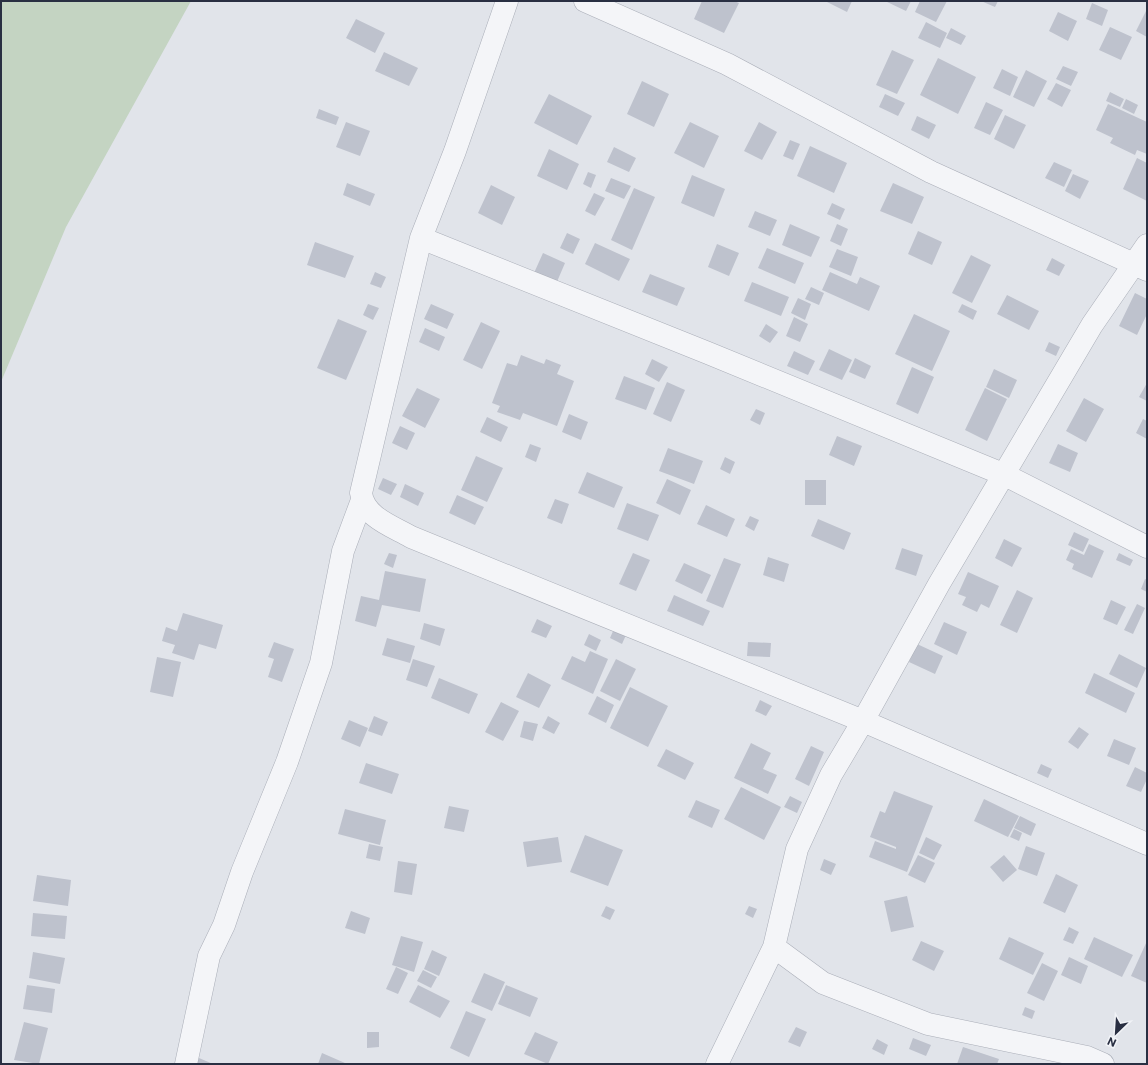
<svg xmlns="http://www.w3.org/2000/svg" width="1148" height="1065" font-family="Commissioner,sans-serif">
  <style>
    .green { fill: #c4d4c2 }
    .building { fill: #bec2cd }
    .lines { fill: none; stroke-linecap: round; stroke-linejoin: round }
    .minor-casing { stroke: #aaaeb8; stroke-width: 23 }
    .minor { stroke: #f4f5f8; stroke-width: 22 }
  </style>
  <rect width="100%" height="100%" fill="#e1e4ea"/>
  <!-- green -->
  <path class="green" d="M 1,1 L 191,1 L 66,227 L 1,382 Z"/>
  <!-- building -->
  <path class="building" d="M 702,1 L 734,1 L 739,3 L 724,33 L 694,19 Z
    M 825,1 L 852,1 L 847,12 Z
    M 885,1 L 911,1 L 906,11 Z
    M 920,1 L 947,1 L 936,22 L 915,12 Z
    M 981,1 L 998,1 L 995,7 Z
    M 1092,3 L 1108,10 L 1102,26 L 1086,19 Z
    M 1147,9 L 1147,37 L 1136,31 Z
    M 1058,12 L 1077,21 L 1068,41 L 1049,31 Z
    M 356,19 L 385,33 L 375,53 L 346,38 Z
    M 926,22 L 947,33 L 940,48 L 918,38 Z
    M 1110,27 L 1132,37 L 1121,60 L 1099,50 Z
    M 951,28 L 966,36 L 961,45 L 946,38 Z
    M 892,50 L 914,60 L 897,94 L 876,85 Z
    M 384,52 L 418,68 L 409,86 L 375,71 Z
    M 938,58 L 976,77 L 958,114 L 920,95 Z
    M 1063,66 L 1078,72 L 1071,86 L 1056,79 Z
    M 1002,69 L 1018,77 L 1010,96 L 993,88 Z
    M 1026,70 L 1047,81 L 1034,107 L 1013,97 Z
    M 642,81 L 669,94 L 654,127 L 627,114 Z
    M 1056,83 L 1071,90 L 1062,107 L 1047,99 Z
    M 1110,92 L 1124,99 L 1120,107 L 1106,101 Z
    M 549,94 L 592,116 L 577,145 L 534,123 Z
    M 885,94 L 905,103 L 898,116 L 879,107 Z
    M 1126,99 L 1138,105 L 1134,114 L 1122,108 Z
    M 986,102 L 1003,110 L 990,135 L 974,128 Z
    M 1108,104 L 1147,122 L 1147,154 L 1137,150 L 1135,155 L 1110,143 L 1113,138 L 1096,130 Z
    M 319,109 L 339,117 L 336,125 L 316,118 Z
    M 1005,115 L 1026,125 L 1014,149 L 994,139 Z
    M 917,116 L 936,125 L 929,139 L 911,130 Z
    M 346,122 L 370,131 L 360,156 L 336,147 Z
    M 690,122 L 719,136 L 704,168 L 674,153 Z
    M 759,122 L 777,132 L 762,160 L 744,151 Z
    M 790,140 L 800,144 L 793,160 L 783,156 Z
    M 810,146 L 847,163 L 834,193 L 797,176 Z
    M 614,147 L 636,158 L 629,172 L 607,162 Z
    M 549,149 L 579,164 L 567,190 L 537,176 Z
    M 1137,158 L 1147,163 L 1147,201 L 1123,189 Z
    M 1054,162 L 1072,170 L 1064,187 L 1045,178 Z
    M 588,172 L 596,175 L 591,188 L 583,184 Z
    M 1073,174 L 1089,181 L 1080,199 L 1065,191 Z
    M 692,175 L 725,189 L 714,217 L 681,203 Z
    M 611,178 L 631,186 L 624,199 L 605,191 Z
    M 347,183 L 375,194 L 370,206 L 343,195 Z
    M 893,183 L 924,197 L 912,224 L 880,211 Z
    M 491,185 L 515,197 L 502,225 L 478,213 Z
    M 634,188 L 655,197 L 632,250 L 611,240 Z
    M 594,193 L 605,198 L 595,216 L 585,211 Z
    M 832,203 L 845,209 L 840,220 L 827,214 Z
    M 755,211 L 777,220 L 770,236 L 748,227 Z
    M 790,224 L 820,237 L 811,257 L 782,245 Z
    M 837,224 L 848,229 L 841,246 L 830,241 Z
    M 918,231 L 942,242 L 932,265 L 908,254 Z
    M 567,233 L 580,239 L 573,254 L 560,248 Z
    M 315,242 L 354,256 L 345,278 L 307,265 Z
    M 595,243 L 630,259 L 619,281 L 585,264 Z
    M 717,244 L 739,253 L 729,276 L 708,267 Z
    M 767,248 L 804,263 L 795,284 L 758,268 Z
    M 837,249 L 858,257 L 851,276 L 829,267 Z
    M 543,253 L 565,263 L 556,284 L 534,273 Z
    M 971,255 L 991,265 L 972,303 L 952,293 Z
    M 1052,258 L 1065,265 L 1059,276 L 1046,270 Z
    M 375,272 L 386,277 L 381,288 L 370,284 Z
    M 830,272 L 857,284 L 860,277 L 880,286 L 869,311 L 822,290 Z
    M 650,274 L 685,288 L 677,306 L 642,292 Z
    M 752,282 L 789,297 L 781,316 L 744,301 Z
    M 811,287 L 824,293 L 819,305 L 805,299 Z
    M 1135,293 L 1147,299 L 1147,314 L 1137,335 L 1119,326 Z
    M 1007,295 L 1039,311 L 1029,330 L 997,314 Z
    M 798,298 L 811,304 L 805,320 L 791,313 Z
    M 368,304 L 379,308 L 373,320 L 363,315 Z
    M 431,304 L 454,314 L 447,329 L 424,319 Z
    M 962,304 L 977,311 L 973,320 L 958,312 Z
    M 914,314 L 950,331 L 932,371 L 895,354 Z
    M 794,317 L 808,324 L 800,342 L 786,336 Z
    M 338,319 L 367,331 L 346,380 L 317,368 Z
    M 481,322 L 500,331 L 482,369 L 463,360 Z
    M 766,324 L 778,332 L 770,343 L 759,336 Z
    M 425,328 L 445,337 L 439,351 L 419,342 Z
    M 1049,342 L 1060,347 L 1056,356 L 1045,351 Z
    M 829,349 L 852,360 L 842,380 L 819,370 Z
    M 794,351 L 815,361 L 808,375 L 787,366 Z
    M 521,355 L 544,364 L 546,359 L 561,365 L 557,374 L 574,381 L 557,426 L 523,413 L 520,420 L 497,412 L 500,406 L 492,403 L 507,363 L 517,366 Z
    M 855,358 L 871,366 L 865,379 L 849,372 Z
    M 652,359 L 668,367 L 659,382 L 645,374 Z
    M 912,367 L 934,377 L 918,414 L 896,404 Z
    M 994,369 L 1017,380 L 1009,398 L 986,387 Z
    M 624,376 L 655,388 L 646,410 L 615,399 Z
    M 667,382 L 685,390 L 671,422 L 653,414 Z
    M 1147,383 L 1147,401 L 1139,397 Z
    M 417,388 L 440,399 L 425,428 L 402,416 Z
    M 985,388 L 1007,399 L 987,441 L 965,430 Z
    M 1084,398 L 1104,409 L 1086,442 L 1066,431 Z
    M 756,409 L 765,413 L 760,425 L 750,420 Z
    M 569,414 L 588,422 L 581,440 L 562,432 Z
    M 487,417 L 508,427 L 501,442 L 480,432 Z
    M 1143,419 L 1147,421 L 1147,439 L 1136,433 Z
    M 400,426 L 415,433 L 407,450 L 392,443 Z
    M 837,436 L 862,446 L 854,466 L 829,455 Z
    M 530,444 L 541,448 L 536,462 L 525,457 Z
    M 1058,444 L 1078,453 L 1070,472 L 1049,463 Z
    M 668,448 L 703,461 L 694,484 L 659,471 Z
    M 476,456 L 503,468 L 487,502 L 461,490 Z
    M 725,457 L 735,462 L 730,474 L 720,469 Z
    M 587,472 L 623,487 L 614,508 L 578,493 Z
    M 383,478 L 397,484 L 391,495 L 378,489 Z
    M 667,479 L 691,490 L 680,515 L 656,503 Z
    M 805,480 L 826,480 L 826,505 L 805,505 Z
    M 405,484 L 424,493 L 418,506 L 400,497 Z
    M 457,495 L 484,507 L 475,525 L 449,513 Z
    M 555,499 L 569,504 L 562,524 L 547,518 Z
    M 627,503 L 659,515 L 648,541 L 617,529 Z
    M 706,505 L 735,519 L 727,537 L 697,524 Z
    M 750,516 L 759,520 L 754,531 L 745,526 Z
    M 818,519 L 851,533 L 844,550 L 811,536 Z
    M 1074,532 L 1089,539 L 1083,552 L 1068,545 Z
    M 1004,539 L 1022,548 L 1012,567 L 995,558 Z
    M 1089,544 L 1104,551 L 1092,578 L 1072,569 L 1074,564 L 1066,560 L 1071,549 L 1084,555 Z
    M 902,548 L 923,555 L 916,576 L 895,569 Z
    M 389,553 L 397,555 L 393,568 L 384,564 Z
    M 633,553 L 650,560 L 636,591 L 619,584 Z
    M 1119,553 L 1133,560 L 1130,566 L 1116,560 Z
    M 768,557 L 789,564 L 784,582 L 763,575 Z
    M 724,558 L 741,564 L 723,608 L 706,601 Z
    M 684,563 L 711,575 L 702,594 L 675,581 Z
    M 385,571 L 426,579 L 420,612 L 382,605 L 376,627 L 355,621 L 361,596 L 379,600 Z
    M 968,572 L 999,586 L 989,608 L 981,604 L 977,612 L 962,605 L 966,597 L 958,594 Z
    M 1145,579 L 1147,580 L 1147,592 L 1141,589 Z
    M 1017,590 L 1033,598 L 1017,633 L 1000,625 Z
    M 674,595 L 710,611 L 703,626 L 667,611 Z
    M 1111,600 L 1126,607 L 1117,625 L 1103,619 Z
    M 1137,604 L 1145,608 L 1133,634 L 1124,630 Z
    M 183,613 L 223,625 L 216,649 L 199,644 L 194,660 L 172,653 L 175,645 L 162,641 L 166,627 L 177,631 Z
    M 537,619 L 552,626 L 546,638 L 531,632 Z
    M 944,622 L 967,632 L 957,655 L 934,644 Z
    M 424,623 L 445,629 L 440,646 L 420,639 Z
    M 614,629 L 626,635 L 622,644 L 610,638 Z
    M 589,634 L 601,640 L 596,651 L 584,645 Z
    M 387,638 L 415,646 L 410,663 L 382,655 Z
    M 274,642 L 294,649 L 282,682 L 268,677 L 274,659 L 268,657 Z
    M 748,642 L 771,643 L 770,657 L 747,656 Z
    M 917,644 L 943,656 L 935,674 L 909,662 Z
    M 590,651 L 608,659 L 593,694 L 561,679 L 572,656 L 585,662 Z
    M 1119,654 L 1146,668 L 1137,688 L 1109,674 Z
    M 157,657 L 181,662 L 173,697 L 150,692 Z
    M 413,659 L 435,666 L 427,687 L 406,680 Z
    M 616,659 L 636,669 L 620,701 L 600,691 Z
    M 528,673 L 551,685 L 539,708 L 516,697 Z
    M 1094,673 L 1135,693 L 1126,713 L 1085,693 Z
    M 439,678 L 478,694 L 469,714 L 431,698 Z
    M 630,687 L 668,706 L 648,747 L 610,728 Z
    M 597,696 L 614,705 L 606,723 L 588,714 Z
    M 760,700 L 772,706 L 766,716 L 755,711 Z
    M 501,702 L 519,711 L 503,741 L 485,732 Z
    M 374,716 L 388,722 L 382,736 L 368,731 Z
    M 548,716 L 560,723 L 554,734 L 542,728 Z
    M 349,720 L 368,728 L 360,747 L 341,739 Z
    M 524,721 L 538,724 L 533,741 L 520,737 Z
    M 1079,727 L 1089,734 L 1078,749 L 1068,742 Z
    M 1114,739 L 1136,748 L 1129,765 L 1107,756 Z
    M 751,743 L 771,753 L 763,769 L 777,775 L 768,794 L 734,778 Z
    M 811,746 L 824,752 L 809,786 L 795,779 Z
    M 666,749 L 694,763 L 685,780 L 657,766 Z
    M 366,763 L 399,774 L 392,794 L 359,783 Z
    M 1041,764 L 1052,769 L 1048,778 L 1037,773 Z
    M 1135,767 L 1147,773 L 1147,779 L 1141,792 L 1126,786 Z
    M 741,787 L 781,807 L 764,840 L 724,819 Z
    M 894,791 L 933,806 L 907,872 L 869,857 L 875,841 L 896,849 L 896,847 L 870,837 L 880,811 L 885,813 Z
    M 790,796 L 802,802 L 797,813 L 784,807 Z
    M 984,799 L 1019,816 L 1008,837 L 974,821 Z
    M 696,800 L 720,810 L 712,828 L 688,817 Z
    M 449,806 L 469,810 L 464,832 L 444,828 Z
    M 345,809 L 386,820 L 380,845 L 338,834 Z
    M 1020,816 L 1036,824 L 1031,836 L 1014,828 Z
    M 1014,829 L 1022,833 L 1019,841 L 1010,837 Z
    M 585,835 L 623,850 L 608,886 L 570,872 Z
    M 558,837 L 562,862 L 527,867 L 523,842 Z
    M 926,837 L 942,845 L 934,860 L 919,853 Z
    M 369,844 L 383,847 L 380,861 L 366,858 Z
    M 1026,846 L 1045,853 L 1037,876 L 1018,869 Z
    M 918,855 L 935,863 L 925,883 L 908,875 Z
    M 1004,855 L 1017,870 L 1003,882 L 990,867 Z
    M 824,859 L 836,864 L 831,875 L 820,870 Z
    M 398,861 L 417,864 L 412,895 L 394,892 Z
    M 1056,874 L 1078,885 L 1065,913 L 1043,903 Z
    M 37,875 L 71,880 L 68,906 L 33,901 Z
    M 907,896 L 914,927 L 891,932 L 884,901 Z
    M 606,906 L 615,910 L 610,920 L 601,916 Z
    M 749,906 L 757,909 L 753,918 L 745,914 Z
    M 351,911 L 370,918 L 365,934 L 345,928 Z
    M 33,913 L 67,916 L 65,939 L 31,936 Z
    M 1069,927 L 1079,932 L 1073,944 L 1063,940 Z
    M 401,936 L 423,942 L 414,972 L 392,965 Z
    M 1009,937 L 1044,953 L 1033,975 L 999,959 Z
    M 1094,937 L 1133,955 L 1122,977 L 1084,959 Z
    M 921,941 L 944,951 L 934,971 L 912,960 Z
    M 1147,941 L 1147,983 L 1131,976 Z
    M 432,950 L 447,957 L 439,976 L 424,969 Z
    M 33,952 L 65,958 L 60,984 L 29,978 Z
    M 1069,957 L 1088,966 L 1081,984 L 1061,975 Z
    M 1042,963 L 1058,971 L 1044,1001 L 1027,993 Z
    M 396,967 L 408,973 L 398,994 L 386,989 Z
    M 423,970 L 437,977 L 431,988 L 417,981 Z
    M 484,973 L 505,982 L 492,1011 L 471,1002 Z
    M 27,985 L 55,989 L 52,1013 L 23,1009 Z
    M 418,985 L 450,1001 L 440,1018 L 409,1002 Z
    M 506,985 L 538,998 L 530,1017 L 498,1004 Z
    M 1025,1007 L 1035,1011 L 1032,1019 L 1022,1015 Z
    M 466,1011 L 486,1019 L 469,1057 L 450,1048 Z
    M 24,1022 L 48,1028 L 39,1064 L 14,1060 Z
    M 796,1027 L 807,1032 L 800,1047 L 788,1042 Z
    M 367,1032 L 379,1032 L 379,1047 L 367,1048 Z
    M 535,1032 L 558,1042 L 548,1064 L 524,1054 Z
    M 913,1038 L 931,1045 L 926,1056 L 909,1049 Z
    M 877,1039 L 888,1045 L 884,1055 L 872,1049 Z
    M 963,1047 L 999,1059 L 997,1064 L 957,1064 Z
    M 322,1053 L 345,1063 L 344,1064 L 318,1064 Z
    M 199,1058 L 213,1064 L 196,1064 Z"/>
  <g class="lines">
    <!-- minor casing -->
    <g class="minor-casing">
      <path id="minor" d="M 507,1 L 455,151 L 421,238 L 361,493 C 364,517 392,526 411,537 L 863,721 L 1147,844
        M 585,1 L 727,64 L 931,172 L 1147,270
        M 421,238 L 708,353 L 1005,475 L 1147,547
        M 186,1064 L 209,956 L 224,925 L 242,872 L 287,762 L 321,663 L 343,551 L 362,500
        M 717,1064 L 774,947
        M 1103,1064 L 1087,1057 L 928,1024 L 823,983 L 774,947 L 797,849 L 831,775 L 863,721 L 939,584 L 1092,325 L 1147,245"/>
    </g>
    <!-- minor -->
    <use href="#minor" class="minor"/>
  </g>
  <!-- border -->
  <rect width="1148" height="1065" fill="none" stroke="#292f42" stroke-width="4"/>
  <!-- north arrow -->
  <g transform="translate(1116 1033) rotate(205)" stroke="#f1f3f7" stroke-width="3" paint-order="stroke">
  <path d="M0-3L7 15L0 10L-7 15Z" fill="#292f42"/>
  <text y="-6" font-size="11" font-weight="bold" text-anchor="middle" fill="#292f42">N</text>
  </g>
</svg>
